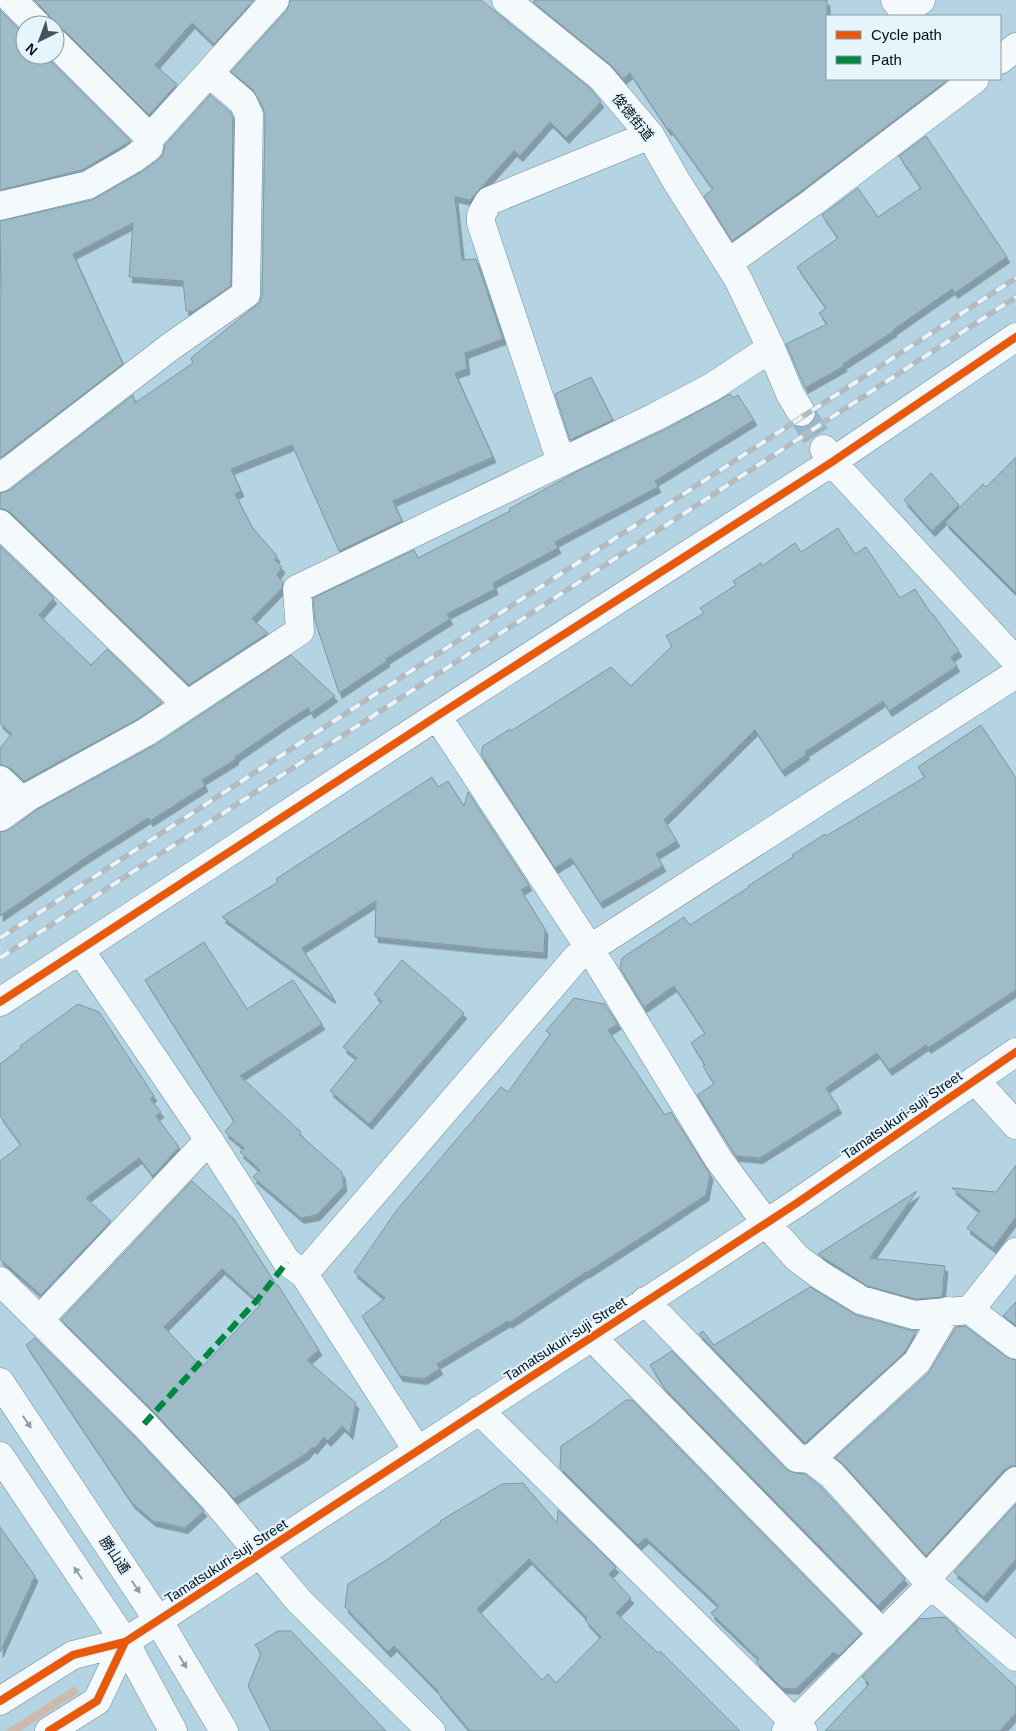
<svg xmlns="http://www.w3.org/2000/svg" width="1016" height="1731" font-family="Arial,'Noto Sans JP',sans-serif">
  <style>
    .green { fill: #cdbaad }
    .building { fill: #9ebbc7; stroke: #7a98a5; fill-rule: evenodd; filter: url(#shadow) }
    .lines { fill: none; stroke-linecap: round; stroke-linejoin: round }
    .minor-tunnel { stroke: #99b7c5; stroke-width: 28; stroke-dasharray: 28 14; stroke-linecap: butt }
    .minor-casing { stroke: #718b97; stroke-width: 29 }
    .major-casing { stroke: #718b97; stroke-width: 29 }
    .minor { stroke: #f4f9fb; stroke-width: 28 }
    .major { stroke: #f4f9fb; stroke-width: 28 }
    .rail-casing { stroke: #b3bbbf; stroke-width: 5.5 }
    .rail { stroke: #e6f4fb; stroke-width: 4; stroke-dasharray: 11; stroke-linecap: butt }
    .quiet { stroke: #00873e; stroke-width: 6; stroke-dasharray: 12 6; stroke-linecap: butt }
    .cycleway-casing { stroke: #e6f4fb; stroke-width: 11 }
    .cycleway { stroke: #e8590c; stroke-width: 8 }
    .oneway { fill: #929ca1 }
    .labels { text-anchor: middle; stroke-width: 4; stroke-linejoin: round; paint-order: stroke }
    .street-label { font-size: 14px; fill: #00111b; stroke: #e6f4fb }
  </style>
  <defs>
    <filter id="shadow"><feDropShadow dx="3" dy="5.5" stdDeviation="0" flood-color="#0004"/></filter>
  </defs>
  <rect width="100%" height="100%" fill="#b4d4e3"/>
  <!-- green -->
  <path class="green" d="M 75,1686 L 79,1693 L 20,1731 L 5,1731 Z"/>
  <!-- building -->
  <path class="building" d="M 34,0 L 254,0 L 214,44 L 192,23 L 155,65 L 177,84 L 149,115 L 66,32 L 60,28 L 55,28 L 55,25 L 52,25 L 52,20 L 48,14 Z
    M 290,0 L 481,0 L 590,88 L 601,102 L 566,138 L 550,122 L 520,156 L 514,151 L 470,200 L 455,197 L 462,260 L 476,259 L 503,339 L 465,353 L 467,369 L 455,373 L 493,457 L 393,501 L 402,521 L 339,551 L 292,445 L 231,469 L 241,491 L 235,494 L 252,527 L 277,556 L 275,560 L 282,567 L 277,575 L 283,582 L 282,588 L 252,619 L 268,633 L 189,685 L 11,513 L 4,509 L 0,509 L 0,493 L 10,490 L 133,395 L 135,403 L 193,363 L 191,358 L 260,302 L 262,294 L 265,115 L 263,108 L 253,90 L 231,72 L 287,10 Z
    M 535,0 L 827,0 L 827,79 L 949,79 L 804,189 L 732,241 L 704,196 L 713,189 L 670,129 L 668,130 L 630,73 L 623,79 L 611,65 L 533,2 Z
    M 0,10 L 25,35 L 25,55 L 45,55 L 131,141 L 82,170 L 0,190 Z
    M 210,95 L 230,112 L 233,118 L 231,286 L 194,311 L 186,311 L 183,281 L 129,277 L 133,223 L 73,254 L 123,364 L 0,458 L 0,297 L 1,296 L 0,221 L 92,200 L 141,172 L 159,159 L 163,154 L 165,145 Z
    M 926,136 L 1007,257 L 955,293 L 952,289 L 893,330 L 894,331 L 843,364 L 844,366 L 805,388 L 786,344 L 827,324 L 819,313 L 826,308 L 797,267 L 838,238 L 822,215 L 858,188 L 878,217 L 921,188 L 899,156 Z
    M 591,377 L 613,420 L 570,440 L 555,394 Z
    M 730,394 L 733,398 L 738,395 L 754,420 L 655,481 L 658,487 L 555,542 L 558,548 L 493,583 L 495,589 L 447,614 L 450,619 L 386,659 L 387,661 L 339,693 L 315,621 L 313,598 L 414,550 L 418,558 L 510,511 L 509,509 L 576,472 L 662,431 Z
    M 1016,457 L 1016,593 L 945,522 L 983,484 L 986,487 Z
    M 931,473 L 959,505 L 932,531 L 904,500 Z
    M 838,528 L 855,554 L 866,547 L 900,598 L 915,589 L 932,615 L 933,614 L 959,651 L 951,657 L 957,666 L 889,711 L 883,701 L 805,752 L 807,754 L 782,771 L 755,730 L 664,820 L 677,841 L 656,854 L 663,866 L 600,903 L 571,858 L 555,868 L 481,754 L 483,746 L 510,729 L 511,731 L 611,667 L 631,686 L 672,646 L 666,636 L 704,613 L 700,608 L 736,585 L 733,581 L 761,563 L 762,566 L 795,543 L 801,552 Z
    M 0,546 L 54,598 L 39,615 L 91,665 L 107,649 L 162,703 L 138,719 L 24,781 L 10,768 L 0,765 L 0,748 L 12,734 L 0,723 Z
    M 291,655 L 335,696 L 311,713 L 308,708 L 286,722 L 235,757 L 236,759 L 202,780 L 205,786 L 150,821 L 148,818 L 85,858 L 0,916 L 0,832 L 9,830 L 36,810 L 155,745 Z
    M 981,725 L 1016,778 L 1016,990 L 928,1048 L 926,1045 L 889,1070 L 877,1053 L 826,1088 L 839,1108 L 760,1158 L 736,1156 L 697,1095 L 714,1084 L 703,1066 L 705,1065 L 691,1043 L 705,1033 L 674,986 L 644,1007 L 620,968 L 622,958 L 684,917 L 690,925 L 749,887 L 748,886 L 793,857 L 792,855 L 825,834 L 826,836 L 925,777 L 918,767 Z
    M 432,777 L 438,787 L 448,781 L 464,806 L 468,792 L 529,885 L 521,890 L 545,929 L 544,953 L 490,949 L 375,937 L 376,901 L 302,948 L 333,997 L 332,998 L 222,917 L 278,882 L 276,879 Z
    M 204,942 L 247,1009 L 293,980 L 322,1024 L 240,1076 L 301,1132 L 299,1134 L 342,1172 L 344,1186 L 317,1215 L 301,1218 L 253,1177 L 260,1170 L 240,1152 L 244,1148 L 225,1132 L 234,1121 L 145,980 Z
    M 402,960 L 464,1013 L 369,1124 L 330,1091 L 357,1058 L 343,1047 L 382,1001 L 374,994 Z
    M 574,998 L 603,1004 L 604,1003 L 618,1024 L 608,1030 L 665,1115 L 671,1112 L 710,1174 L 706,1195 L 639,1239 L 586,1273 L 586,1272 L 509,1323 L 508,1321 L 437,1364 L 440,1369 L 424,1379 L 400,1376 L 362,1316 L 385,1298 L 354,1272 L 396,1211 L 501,1087 L 508,1092 L 550,1034 L 546,1031 Z
    M 78,1004 L 99,1012 L 154,1096 L 150,1099 L 161,1112 L 156,1116 L 179,1147 L 153,1176 L 139,1158 L 86,1198 L 111,1221 L 41,1295 L 0,1259 L 0,1161 L 21,1145 L 0,1116 L 0,1064 L 21,1048 L 20,1046 Z
    M 1016,1165 L 1016,1217 L 993,1248 L 967,1228 L 980,1211 L 952,1188 L 996,1192 Z
    M 192,1181 L 234,1219 L 277,1286 L 278,1285 L 319,1350 L 307,1360 L 356,1403 L 350,1434 L 342,1426 L 328,1441 L 324,1437 L 314,1449 L 312,1447 L 306,1454 L 234,1499 L 155,1413 L 61,1320 ZM 222,1269 L 261,1304 L 202,1367 L 164,1327 Z
    M 917,1191 L 870,1258 L 945,1266 L 942,1297 L 915,1299 L 867,1286 L 818,1254 Z
    M 810,1287 L 856,1315 L 910,1330 L 917,1330 L 905,1352 L 805,1443 L 699,1334 L 703,1331 L 714,1345 Z
    M 1016,1302 L 1016,1325 L 1003,1316 Z
    M 965,1326 L 1007,1357 L 1016,1360 L 1016,1466 L 1011,1466 L 1004,1470 L 926,1556 L 843,1464 L 835,1458 L 928,1374 L 956,1327 Z
    M 35,1338 L 133,1435 L 204,1511 L 185,1528 L 153,1521 L 132,1503 L 26,1345 Z
    M 672,1351 L 786,1469 L 795,1473 L 805,1474 L 821,1487 L 905,1579 L 878,1606 L 665,1389 L 650,1365 Z
    M 626,1400 L 632,1400 L 861,1634 L 839,1656 L 834,1652 L 796,1689 L 782,1688 L 756,1662 L 759,1659 L 711,1613 L 719,1606 L 646,1538 L 638,1545 L 560,1468 L 561,1446 L 591,1426 Z
    M 523,1483 L 557,1523 L 558,1510 L 616,1567 L 609,1574 L 631,1598 L 616,1613 L 658,1653 L 660,1651 L 740,1731 L 470,1731 L 437,1692 L 438,1691 L 394,1646 L 388,1652 L 345,1607 L 348,1584 L 385,1561 L 441,1522 L 440,1521 L 502,1484 ZM 529,1559 L 587,1618 L 585,1620 L 601,1637 L 556,1683 L 548,1674 L 542,1680 L 477,1609 Z
    M 1016,1504 L 1016,1559 L 984,1597 L 954,1572 Z
    M 0,1527 L 35,1576 L 0,1652 Z
    M 945,1617 L 958,1629 L 956,1631 L 1016,1687 L 1016,1713 L 1000,1731 L 825,1731 L 869,1684 L 862,1677 L 919,1619 Z
    M 278,1631 L 291,1631 L 386,1731 L 271,1731 L 248,1686 L 261,1653 L 255,1645 Z"/>
  <g class="lines">
    <!-- minor-tunnel -->
    <path class="minor-tunnel" d="M 801,412 L 824,449"/>
    <!-- minor casing -->
    <g class="minor-casing">
      <path id="minor" d="M 12,0 L 37,25
        M 506,0 L 601,77 L 650,135 L 675,179 L 738,279 L 771,348 L 790,394 L 801,412
        M 895,0 L 904,12 L 921,0
        M 55,43 L 150,138
        M 1000,60 L 1016,47
        M 0,206 L 88,185 L 133,159 L 149,147 L 150,138 L 275,0
        M 728,263 L 813,202 L 975,79
        M 824,449 L 832,462 L 1016,661
        M 561,462 L 481,223 L 481,215 L 489,201 L 650,135
        M 0,478 L 170,347 L 246,294 L 249,115 L 243,102 L 209,73
        M 0,524 L 186,704
        M 437,716 L 590,949 L 719,1160 L 766,1223 L 797,1258 L 820,1275 L 861,1300 L 914,1315 L 970,1310 L 1016,1345
        M 0,780 L 22,801
        M 0,817 L 28,797 L 146,732 L 300,631 L 297,589 L 655,417 L 712,387 L 771,348
        M 80,950 L 209,1140 L 287,1262 L 304,1274 L 417,1450
        M 0,1002 L 437,716 L 832,462 L 1016,337
        M 975,1080 L 1016,1125
        M 304,1274 L 577,957 L 1016,674
        M 0,1281 L 144,1424 L 214,1499 L 299,1601 L 431,1731
        M 645,1301 L 797,1458 L 811,1459 L 832,1475 L 926,1579 L 1016,1481
        M 970,1310 L 1016,1252
        M 39,1320 L 209,1140
        M 591,1336 L 883,1634
        M 479,1410 L 803,1731
        M 811,1459 L 917,1362 L 947,1311
        M 0,1701 L 73,1655 L 125,1642 L 797,1203 L 1016,1052
        M 49,1731 L 97,1701 L 125,1642
        M 786,1731 L 931,1585 L 1016,1657"/>
    </g>
    <!-- major casing -->
    <g class="major-casing">
      <path id="major" d="M 0,1382 L 158,1620 L 224,1731
        M 0,1456 L 125,1642 L 173,1731"/>
    </g>
    <!-- minor -->
    <use href="#minor" class="minor"/>
    <!-- major -->
    <use href="#major" class="major"/>
    <!-- rail casing -->
    <g class="rail-casing">
      <path id="rail" d="M 0,938 L 1016,278
        M 0,958 L 530,614 L 1016,297"/>
    </g>
    <!-- rail -->
    <use href="#rail" class="rail"/>
    <!-- quiet -->
    <path class="quiet" d="M 144,1424 L 258,1299 L 287,1262"/>
    <!-- cycleway casing -->
    <g class="cycleway-casing">
      <path id="cycleway" d="M 0,1002 L 437,716 L 832,462 L 1016,337
        M 0,1701 L 73,1655 L 125,1642 L 797,1203 L 1016,1052
        M 49,1731 L 97,1701 L 125,1642"/>
    </g>
    <!-- cycleway -->
    <use href="#cycleway" class="cycleway"/>
  </g>
  <!-- one-way arrows -->
  <defs><path id="oneway-solid" d="M-6-.8H1V-3.2L6.5 0L1 3.2V.8H-6Z" transform="scale(1.25)"/></defs>
  <g class="oneway">
    <use href="#oneway-solid" transform="translate(27 1422) rotate(56)"/>
    <use href="#oneway-solid" transform="translate(78 1573) rotate(-124)"/>
    <use href="#oneway-solid" transform="translate(136 1587) rotate(56)"/>
    <use href="#oneway-solid" transform="translate(183 1662) rotate(59)"/>
  </g>
  <g class="labels">
    <!-- street labels -->
    <g class="street-label">
      <text transform="translate(633 117) rotate(51)" y="5">俊徳街道</text>
      <text transform="translate(902 1115) rotate(-35)" y="5">Tamatsukuri-suji Street</text>
      <text transform="translate(565 1339) rotate(-33)" y="5">Tamatsukuri-suji Street</text>
      <text transform="translate(115 1555) rotate(56)" y="5">勝山通</text>
      <text transform="translate(226 1561) rotate(-33)" y="5">Tamatsukuri-suji Street</text>
    </g>
  </g>
  <!-- legend -->
  <rect x="826" y="15" width="175" height="65" fill="#e6f4fb" stroke="#8a99a1"/>
  <rect x="836" y="31" width="25" height="8" fill="#e8590c" stroke="#8a99a1"/>
  <text x="871" y="40" font-size="15" fill="#00111b">Cycle path</text>
  <rect x="836" y="56" width="25" height="8" fill="#00873e" stroke="#8a99a1"/>
  <text x="871" y="65" font-size="15" fill="#00111b">Path</text>
  <!-- north arrow -->
  <g transform="translate(40 40) rotate(222)"><circle r="24" fill="#e6f4fb" stroke="#8a99a1"/>
  <path d="M0-4L9 19L0 12L-9 19Z" fill="#3f5561"/>
  <text y="-8" font-size="14" font-weight="bold" text-anchor="middle" fill="#00111b">N</text>
  </g>
</svg>
